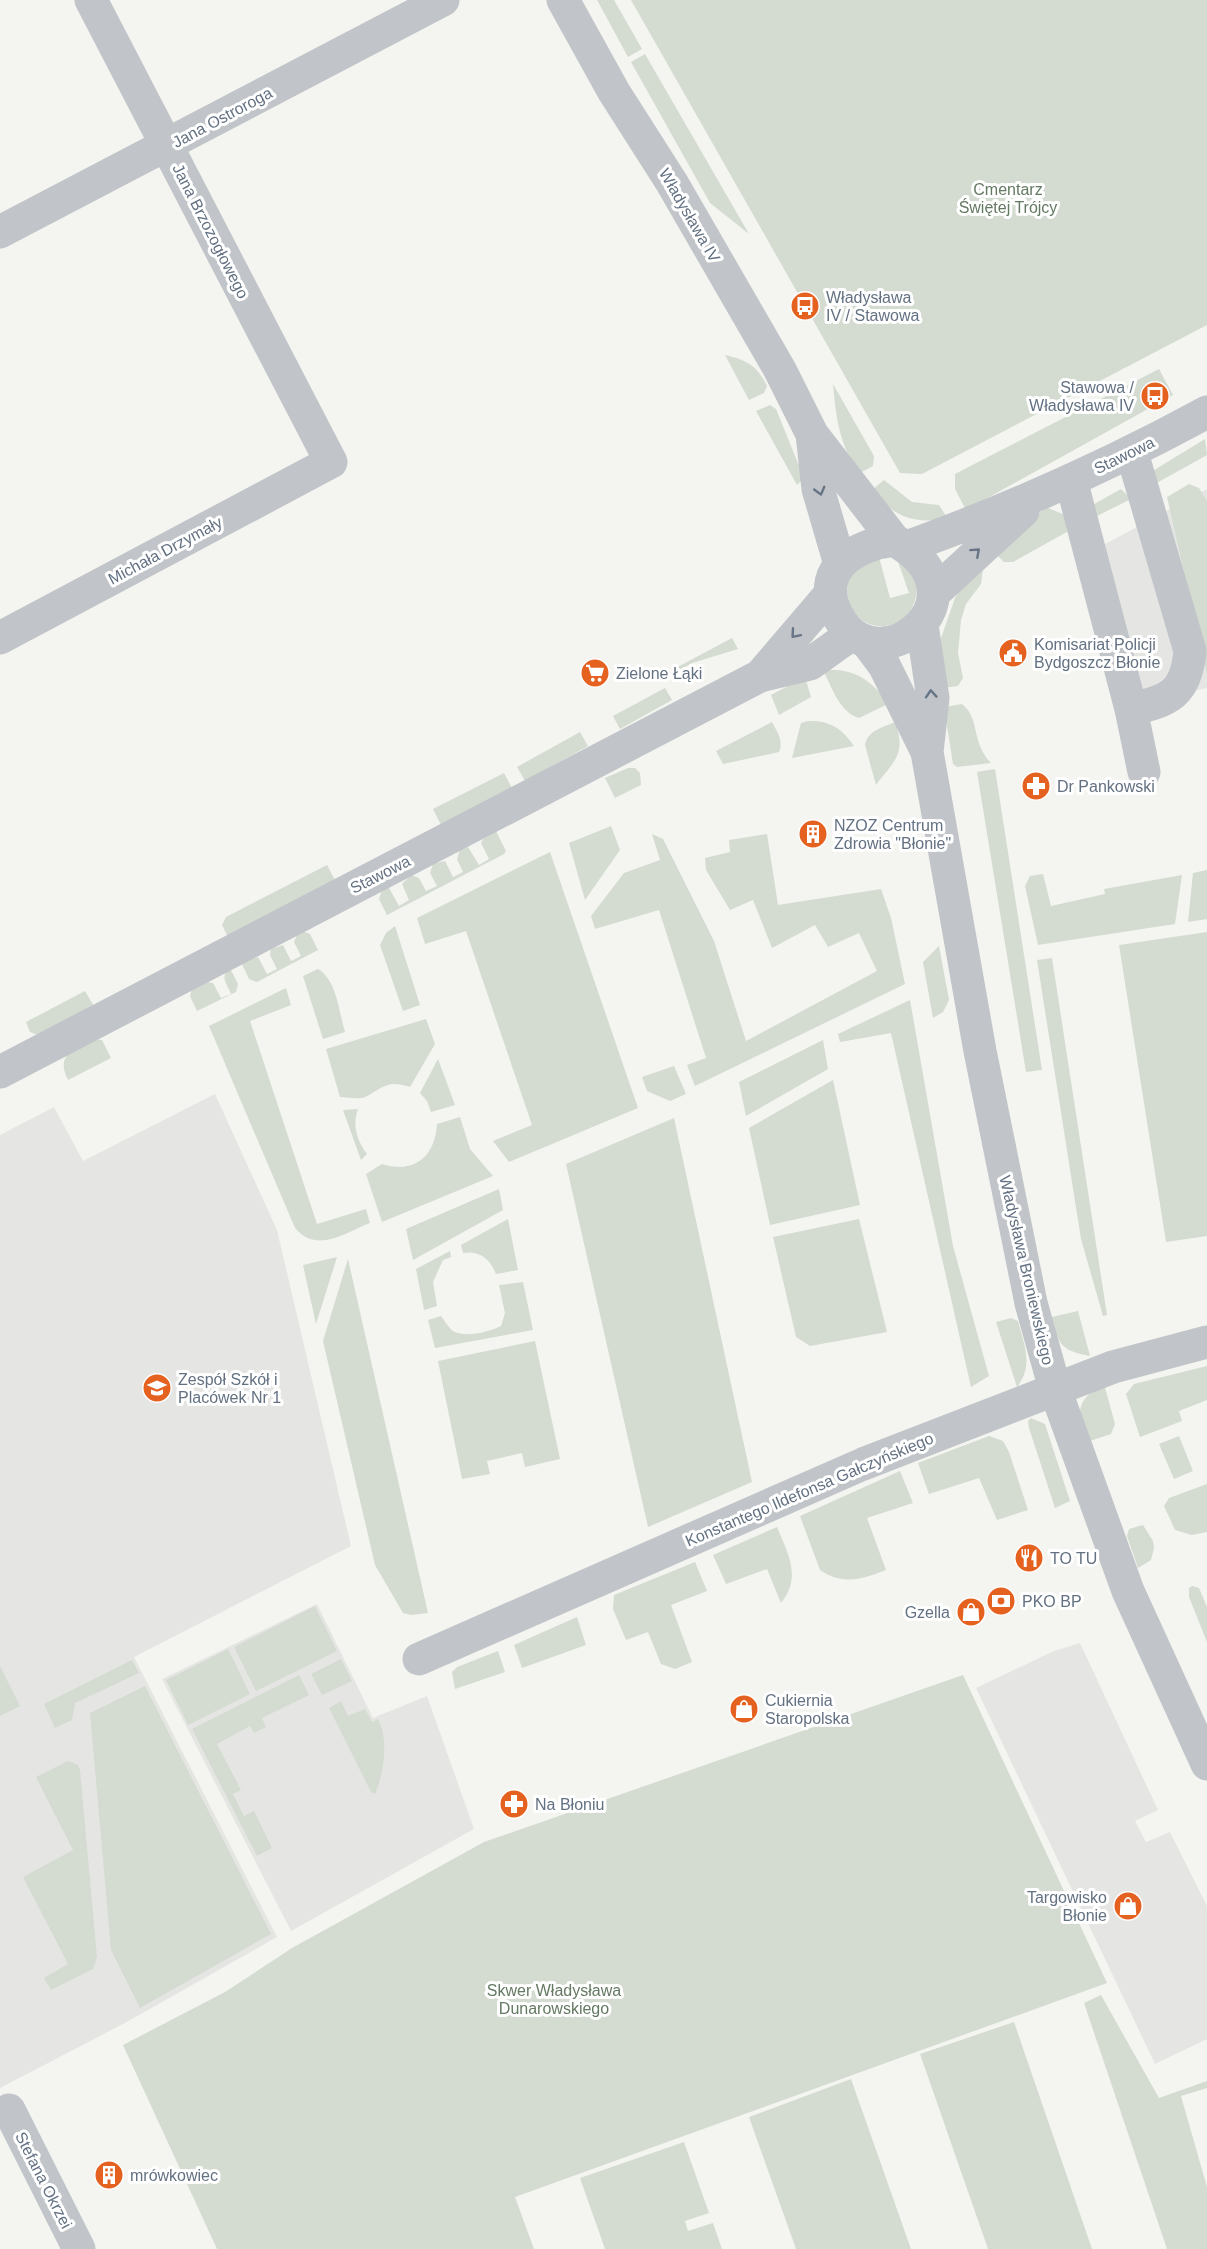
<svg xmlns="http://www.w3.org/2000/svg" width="1207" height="2249" font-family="Arial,sans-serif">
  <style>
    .built { fill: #e5e6e4 }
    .green { fill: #d4dbd1 }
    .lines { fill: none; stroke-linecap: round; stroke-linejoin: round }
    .minor { stroke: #c1c4c8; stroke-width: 33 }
    .tertiary { stroke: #c1c4c8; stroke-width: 33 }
    .oneway { stroke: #687586 }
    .labels { text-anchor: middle; stroke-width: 6; stroke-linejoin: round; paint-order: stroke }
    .street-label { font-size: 16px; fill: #637182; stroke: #fff }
    .park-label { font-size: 16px; fill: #647962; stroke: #fff }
    .poi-label { font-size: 16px; fill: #637182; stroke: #fff; text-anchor: start }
  </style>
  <rect width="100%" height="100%" fill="#f4f5f0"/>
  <!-- built -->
  <path class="built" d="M 1207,489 L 1207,688 L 1119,706 L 1098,548 Z
    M 215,1094 L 277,1230 L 351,1546 L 134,1657 L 277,1937 L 125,2023 L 0,2088 L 0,1135 L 54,1107 L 83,1161 Z
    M 317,1604 L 373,1718 L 427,1696 L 474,1829 L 291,1931 L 162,1679 Z
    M 1080,1643 L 1158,1810 L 1135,1821 L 1146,1842 L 1170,1832 L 1207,1906 L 1207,2039 L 1155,2064 L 976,1688 L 1054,1651 Z"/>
  <!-- green -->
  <path class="green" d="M 597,0 L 614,0 L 642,49 L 628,57 Z
    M 631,0 L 1207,0 L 1207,325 L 922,474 L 900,473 Z
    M 645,54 L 749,234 L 710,203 L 631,62 Z
    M 725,355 C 746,360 757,365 767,386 L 764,393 L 749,400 Z
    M 1159,369 L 1173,395 L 966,510 L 955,489 L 955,474 Z
    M 833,384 L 874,456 L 873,466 L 860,473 C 839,446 836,417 833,384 Z
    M 770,405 L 776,409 L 804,478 L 797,485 L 756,411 Z
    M 1205,439 L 1207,455 L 1153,485 L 1151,472 Z
    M 884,480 L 912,502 L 939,505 L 948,519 C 911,524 896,517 871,491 Z
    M 1189,484 L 1199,488 L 1207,501 L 1207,673 L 1167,497 Z
    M 1121,489 L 1131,499 L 1097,516 L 1089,507 Z
    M 1048,508 L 1065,515 L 1074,528 L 1013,562 L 1004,562 L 993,551 L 1035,515 Z
    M 879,557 L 890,598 L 909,593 L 897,559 C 925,574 919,596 907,618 C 898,622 889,627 879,626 C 853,624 843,597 849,575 Z
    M 983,568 L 981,584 L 966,604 L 961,620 L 958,653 L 963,678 L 958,686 L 942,688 L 940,641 L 955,598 L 965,580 Z
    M 732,638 L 738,649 L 692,663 L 674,673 L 672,670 Z
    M 823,670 C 857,668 868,680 890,703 L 859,718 C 839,712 832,687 823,670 Z
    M 805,677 L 811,697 L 779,715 L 771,695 Z
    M 665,688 L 672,700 L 620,729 L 613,716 Z
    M 962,704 C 981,719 970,741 991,763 L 957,767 L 953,764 L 944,707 Z
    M 808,721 C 829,720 842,728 854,746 L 792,758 L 801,723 Z
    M 772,722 C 777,732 784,741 779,752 L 723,764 L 716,751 Z
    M 895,722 C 907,754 894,761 876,785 L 865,745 C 868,730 882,728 895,722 Z
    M 580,732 L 588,746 L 525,781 L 517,767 Z
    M 628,768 L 635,768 L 640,773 L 641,785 L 615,798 L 605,778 Z
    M 995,769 L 1042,1070 L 1026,1072 L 977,772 Z
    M 504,773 L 512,788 L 441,825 L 433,809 Z
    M 611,826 L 620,850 L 585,900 L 569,843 Z
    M 496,831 L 506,851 L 504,854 L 387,915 L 379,899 L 382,890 L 388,886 L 399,906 L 409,900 L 402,884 L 411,875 L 419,878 L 426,891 L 437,886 L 430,873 L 433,864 L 445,861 L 453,877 L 463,872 L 457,859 L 460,849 L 468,847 L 479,865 L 489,859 L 481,843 L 483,839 Z
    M 652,834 L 663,839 L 714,941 L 746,1041 L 877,971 L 859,933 L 828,947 L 815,925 L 772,948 L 753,900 L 730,910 L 706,870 L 705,858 L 730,852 L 729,840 L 767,834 L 778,905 L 881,889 L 891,918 L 905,984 L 695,1086 L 687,1065 L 706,1058 L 659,910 L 595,929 L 591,916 L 624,873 L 660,860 Z
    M 550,852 L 638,1108 L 509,1162 L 493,1141 L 532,1125 L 466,931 L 425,944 L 417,918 Z
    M 327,865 L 335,880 L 228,937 L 222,925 L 226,917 Z
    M 1207,870 L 1207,919 L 1188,922 L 1193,873 Z
    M 1043,874 L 1051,906 L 1105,894 L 1104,889 L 1182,875 L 1175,924 L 1038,945 L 1025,886 L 1030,876 Z
    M 395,926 L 420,1005 L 403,1011 L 380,945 L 386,933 Z
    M 302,931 L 310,934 L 318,950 L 257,982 L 249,979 L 241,962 L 258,957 L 267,974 L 277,969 L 270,955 L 271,949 L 283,945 L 291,961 L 301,956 L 294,942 L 298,933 Z
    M 1207,932 L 1207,1236 L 1166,1242 L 1119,945 Z
    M 939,946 L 949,1000 L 943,1012 L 933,1018 L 923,962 Z
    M 1052,958 L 1107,1315 L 1103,1316 L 1081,1239 L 1037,960 Z
    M 230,968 L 238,984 L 236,992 L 197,1011 L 190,996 L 192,989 L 206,982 L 213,983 L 221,998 L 231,994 C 227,984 219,976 230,968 Z
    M 318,969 C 337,980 339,1013 345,1032 L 323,1039 L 303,976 Z
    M 286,988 L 291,1005 L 250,1021 L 317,1224 L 366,1209 L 370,1223 C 344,1233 317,1254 295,1228 L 209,1026 Z
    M 85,991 L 95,1008 L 40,1036 L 30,1032 L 26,1022 Z
    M 910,1000 L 953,1246 L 989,1376 L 971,1387 L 891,1033 L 840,1042 L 838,1034 Z
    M 426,1019 L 435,1044 L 410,1087 C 387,1079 383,1088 365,1097 C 359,1100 347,1097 340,1097 L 326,1049 Z
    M 94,1039 L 102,1040 L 111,1058 L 68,1080 C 55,1054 74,1050 94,1039 Z
    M 823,1040 L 828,1069 L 746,1116 L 739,1082 Z
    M 438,1059 L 455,1105 L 431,1112 L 427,1101 L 420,1093 Z
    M 674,1066 L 686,1094 L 670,1101 L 647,1091 L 642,1077 Z
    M 833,1080 L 860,1205 L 770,1225 L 749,1128 Z
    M 358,1109 C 352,1126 357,1140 367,1154 L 361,1160 L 343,1110 Z
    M 460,1117 L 470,1149 L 493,1176 L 382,1222 L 366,1174 L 382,1164 C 414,1174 435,1157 437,1124 Z
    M 674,1118 L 752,1482 L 648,1527 L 566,1164 Z
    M 499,1189 L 503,1210 L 413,1260 L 406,1229 Z
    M 508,1219 L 518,1270 L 496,1274 C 490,1259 480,1250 463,1253 L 461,1245 Z
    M 859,1219 L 887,1332 L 810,1346 L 796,1337 L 773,1237 Z
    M 450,1251 L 451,1257 L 443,1260 L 433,1282 L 437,1306 L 424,1310 L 416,1269 Z
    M 337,1257 L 316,1324 L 303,1265 Z
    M 348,1259 L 428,1613 L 411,1615 L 403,1613 L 375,1565 L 323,1341 Z
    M 523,1282 L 533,1330 L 435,1348 L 428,1320 L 441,1316 C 444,1320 449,1328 453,1331 C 466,1338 489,1332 501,1326 L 505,1313 L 499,1285 Z
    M 1078,1311 L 1090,1356 C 1061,1351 1058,1344 1052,1317 Z
    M 1011,1318 L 1018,1321 C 1024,1345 1034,1365 1017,1387 L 996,1322 Z
    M 535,1341 L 560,1459 L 525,1467 L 522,1453 L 487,1461 L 490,1474 L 462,1479 L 438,1361 Z
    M 1207,1366 L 1207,1400 L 1179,1411 L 1182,1421 L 1140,1437 L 1126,1394 L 1134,1384 Z
    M 1104,1384 L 1115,1424 L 1111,1434 L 1087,1442 C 1077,1413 1074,1401 1104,1384 Z
    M 1031,1418 L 1045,1424 L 1070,1501 L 1055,1508 L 1029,1428 L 1028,1421 Z
    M 989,1436 L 1003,1441 L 1009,1452 L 1028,1510 L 997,1520 L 979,1478 L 929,1494 L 918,1463 Z
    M 1179,1436 L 1193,1471 L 1174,1479 L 1159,1444 Z
    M 900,1471 L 913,1503 L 867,1518 L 886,1570 C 862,1579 844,1586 820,1570 L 800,1516 Z
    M 1207,1484 L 1207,1532 L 1192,1535 L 1175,1530 L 1164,1506 L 1169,1498 Z
    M 1143,1525 L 1153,1541 L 1154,1548 L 1151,1560 L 1138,1568 L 1127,1536 L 1129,1529 Z
    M 777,1527 C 788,1554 802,1577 781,1603 L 767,1569 L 726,1584 L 713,1555 Z
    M 695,1562 L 707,1591 L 671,1605 L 692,1662 L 675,1669 L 661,1664 L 648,1632 L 626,1640 L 613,1609 L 614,1595 Z
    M 1192,1586 L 1199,1588 L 1207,1607 L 1207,1642 L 1189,1597 L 1189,1588 Z
    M 315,1606 L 337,1651 L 256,1691 L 234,1647 Z
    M 577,1617 L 586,1645 L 522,1668 L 514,1645 Z
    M 228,1649 L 250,1694 L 188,1725 L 166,1680 Z
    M 498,1651 L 505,1672 L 455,1689 L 452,1672 L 457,1667 Z
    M 341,1659 L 352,1681 L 322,1695 L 311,1674 Z
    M 132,1660 L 139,1673 L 75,1703 L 72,1720 L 55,1728 L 44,1704 Z
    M 0,1666 L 20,1706 L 0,1716 Z
    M 299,1675 L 309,1695 L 262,1718 L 266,1727 L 254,1733 L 250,1726 L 217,1744 L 241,1790 L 233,1794 L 244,1816 L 254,1811 L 272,1848 L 257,1856 L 192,1729 Z
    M 963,1675 L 1107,1983 L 515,2197 L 534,2249 L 217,2249 L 123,2045 L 225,1992 L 292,1948 L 484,1842 Z
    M 145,1686 L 271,1934 L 140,2008 L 111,1950 L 90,1713 Z
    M 341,1701 L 348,1716 L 365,1709 L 372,1722 L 378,1719 C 389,1740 384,1773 375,1794 L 371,1792 L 329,1708 Z
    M 68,1761 L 78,1765 L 80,1770 L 97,1957 L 93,1969 L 51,1990 L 44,1978 L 68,1964 L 23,1877 L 73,1850 L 36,1777 Z
    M 1101,1995 L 1159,2098 L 1207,2081 L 1207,2088 L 1181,2096 L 1207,2187 L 1207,2249 L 1167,2249 L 1084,2003 Z
    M 1014,2022 L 1092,2249 L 988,2249 L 920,2054 Z
    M 851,2079 L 911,2249 L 796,2249 L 749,2117 Z
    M 684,2142 L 709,2213 L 685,2221 L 688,2231 L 713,2223 L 722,2249 L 605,2249 L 580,2178 Z"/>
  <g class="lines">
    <!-- minor -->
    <path class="minor" d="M 0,232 L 443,0
      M 1071,480 L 1131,709 L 1144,772
      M 0,638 L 331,462 L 91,0
      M 1131,709 C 1169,701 1186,694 1190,651 L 1132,453
      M 419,1659 L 863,1464 L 1113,1367 L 1207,1342
      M 9,2110 L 79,2249"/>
    <!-- tertiary -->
    <path class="tertiary" d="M 563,0 L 614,92 L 672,183 L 780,370 L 812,434 L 894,540
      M 812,434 L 818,489 L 840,564
      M 894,540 C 996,597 872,695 835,610 C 816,567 859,544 894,540 Z
      M 907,547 C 1011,509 1110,465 1207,412
      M 934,593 L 1023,511
      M 922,625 L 933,698 L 927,752 L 980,1051 L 1031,1303 L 1055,1389 L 1128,1591 L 1207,1764
      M 866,641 L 884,665 L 927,752
      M 760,676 L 831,593
      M 0,1072 L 760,676 L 810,664 L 852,634"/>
  </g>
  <!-- one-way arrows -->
  <defs><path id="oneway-chevron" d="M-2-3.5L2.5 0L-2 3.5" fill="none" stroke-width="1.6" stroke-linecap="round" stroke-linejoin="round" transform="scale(1.5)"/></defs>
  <g class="oneway">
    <use href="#oneway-chevron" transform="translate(820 491) rotate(75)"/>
    <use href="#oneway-chevron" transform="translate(976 552) rotate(-42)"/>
    <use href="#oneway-chevron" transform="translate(795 634) rotate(131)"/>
    <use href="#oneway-chevron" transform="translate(931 694) rotate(-94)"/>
  </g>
  <!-- icons -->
  <defs>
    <g id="bus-disc" transform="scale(1.5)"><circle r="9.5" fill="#e56120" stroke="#fff"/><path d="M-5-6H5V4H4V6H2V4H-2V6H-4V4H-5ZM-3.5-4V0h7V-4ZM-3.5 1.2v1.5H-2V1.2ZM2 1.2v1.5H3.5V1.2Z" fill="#fff"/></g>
    <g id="civic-disc" transform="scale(1.5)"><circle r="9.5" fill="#e56120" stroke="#fff"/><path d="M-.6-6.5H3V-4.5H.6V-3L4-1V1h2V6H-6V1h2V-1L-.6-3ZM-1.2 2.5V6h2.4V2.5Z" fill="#fff"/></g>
    <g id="supermarket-disc" transform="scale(1.5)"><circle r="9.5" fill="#e56120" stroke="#fff"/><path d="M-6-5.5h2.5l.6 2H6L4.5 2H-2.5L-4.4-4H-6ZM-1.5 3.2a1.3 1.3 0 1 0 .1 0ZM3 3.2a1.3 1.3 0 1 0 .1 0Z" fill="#fff"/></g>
    <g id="pharmacy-disc" transform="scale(1.5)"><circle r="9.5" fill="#e56120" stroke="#fff"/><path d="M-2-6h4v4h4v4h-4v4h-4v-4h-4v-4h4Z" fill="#fff"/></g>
    <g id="building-disc" transform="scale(1.5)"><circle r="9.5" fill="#e56120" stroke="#fff"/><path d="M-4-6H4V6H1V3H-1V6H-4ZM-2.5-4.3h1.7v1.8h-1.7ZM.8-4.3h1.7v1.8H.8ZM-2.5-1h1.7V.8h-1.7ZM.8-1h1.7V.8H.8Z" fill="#fff"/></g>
    <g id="school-disc" transform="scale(1.5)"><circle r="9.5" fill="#e56120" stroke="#fff"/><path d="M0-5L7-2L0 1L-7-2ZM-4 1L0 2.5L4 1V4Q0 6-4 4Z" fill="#fff"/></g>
    <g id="restaurant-disc" transform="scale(1.5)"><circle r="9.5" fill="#e56120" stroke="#fff"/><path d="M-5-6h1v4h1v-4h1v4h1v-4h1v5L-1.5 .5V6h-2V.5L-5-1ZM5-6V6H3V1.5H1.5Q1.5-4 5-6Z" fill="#fff"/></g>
    <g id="bank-disc" transform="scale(1.5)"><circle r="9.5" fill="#e56120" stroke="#fff"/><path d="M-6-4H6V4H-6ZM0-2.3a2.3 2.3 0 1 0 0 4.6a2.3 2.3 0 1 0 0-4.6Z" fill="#fff"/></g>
    <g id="shop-disc" transform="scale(1.5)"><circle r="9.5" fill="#e56120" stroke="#fff"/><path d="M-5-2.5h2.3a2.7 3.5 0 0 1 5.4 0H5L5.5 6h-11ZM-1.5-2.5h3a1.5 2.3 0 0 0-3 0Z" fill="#fff"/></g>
  </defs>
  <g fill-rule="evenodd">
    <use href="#bus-disc" x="805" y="306"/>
    <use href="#bus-disc" x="1155" y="396"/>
    <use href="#civic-disc" x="1013" y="653"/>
    <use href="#supermarket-disc" x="595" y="673"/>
    <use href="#pharmacy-disc" x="1036" y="786"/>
    <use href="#building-disc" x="813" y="834"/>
    <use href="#school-disc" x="157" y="1388"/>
    <use href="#restaurant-disc" x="1029" y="1558"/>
    <use href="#bank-disc" x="1001" y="1601"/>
    <use href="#shop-disc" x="971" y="1612"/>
    <use href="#shop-disc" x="744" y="1709"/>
    <use href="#pharmacy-disc" x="514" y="1804"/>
    <use href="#shop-disc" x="1128" y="1906"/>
    <use href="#building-disc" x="109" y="2175"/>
  </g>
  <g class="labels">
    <!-- street labels -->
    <g class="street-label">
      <text transform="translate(222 117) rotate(-28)" y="6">Jana Ostroroga</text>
      <text transform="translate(690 215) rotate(60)" y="6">Władysława IV</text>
      <text transform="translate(211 231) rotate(63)" y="6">Jana Brzozogłowego</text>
      <text transform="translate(1124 455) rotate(-26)" y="6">Stawowa</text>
      <text transform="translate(165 550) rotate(-28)" y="6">Michała Drzymały</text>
      <text transform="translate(380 874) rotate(-27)" y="6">Stawowa</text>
      <text transform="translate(1027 1270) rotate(77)" y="6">Władysława Broniewskiego</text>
      <text transform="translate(809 1489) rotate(-23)" y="6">Konstantego Ildefonsa Gałczyńskiego</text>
      <text transform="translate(44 2180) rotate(63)" y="6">Stefana Okrzei</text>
    </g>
    <!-- park labels -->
    <g class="park-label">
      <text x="1008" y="195">Cmentarz<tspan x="1008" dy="18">Świętej Trójcy</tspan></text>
      <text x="554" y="1996">Skwer Władysława<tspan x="554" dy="18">Dunarowskiego</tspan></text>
    </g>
    <!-- poi labels -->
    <g class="poi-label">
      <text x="826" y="303">Władysława<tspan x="826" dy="18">IV / Stawowa</tspan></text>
      <text x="1134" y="393" text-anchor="end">Stawowa /<tspan x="1134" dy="18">Władysława IV</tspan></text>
      <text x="1034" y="650">Komisariat Policji<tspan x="1034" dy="18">Bydgoszcz Błonie</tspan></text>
      <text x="616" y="679">Zielone Łąki</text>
      <text x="1057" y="792">Dr Pankowski</text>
      <text x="834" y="831">NZOZ Centrum<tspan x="834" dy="18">Zdrowia "Błonie"</tspan></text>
      <text x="178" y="1385">Zespół Szkół i<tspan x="178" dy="18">Placówek Nr 1</tspan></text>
      <text x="1050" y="1564">TO TU</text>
      <text x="1022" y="1607">PKO BP</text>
      <text x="950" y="1618" text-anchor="end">Gzella</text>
      <text x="765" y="1706">Cukiernia<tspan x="765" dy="18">Staropolska</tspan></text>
      <text x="535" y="1810">Na Błoniu</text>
      <text x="1107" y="1903" text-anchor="end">Targowisko<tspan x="1107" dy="18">Błonie</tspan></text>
      <text x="130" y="2181">mrówkowiec</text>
    </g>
  </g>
</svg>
